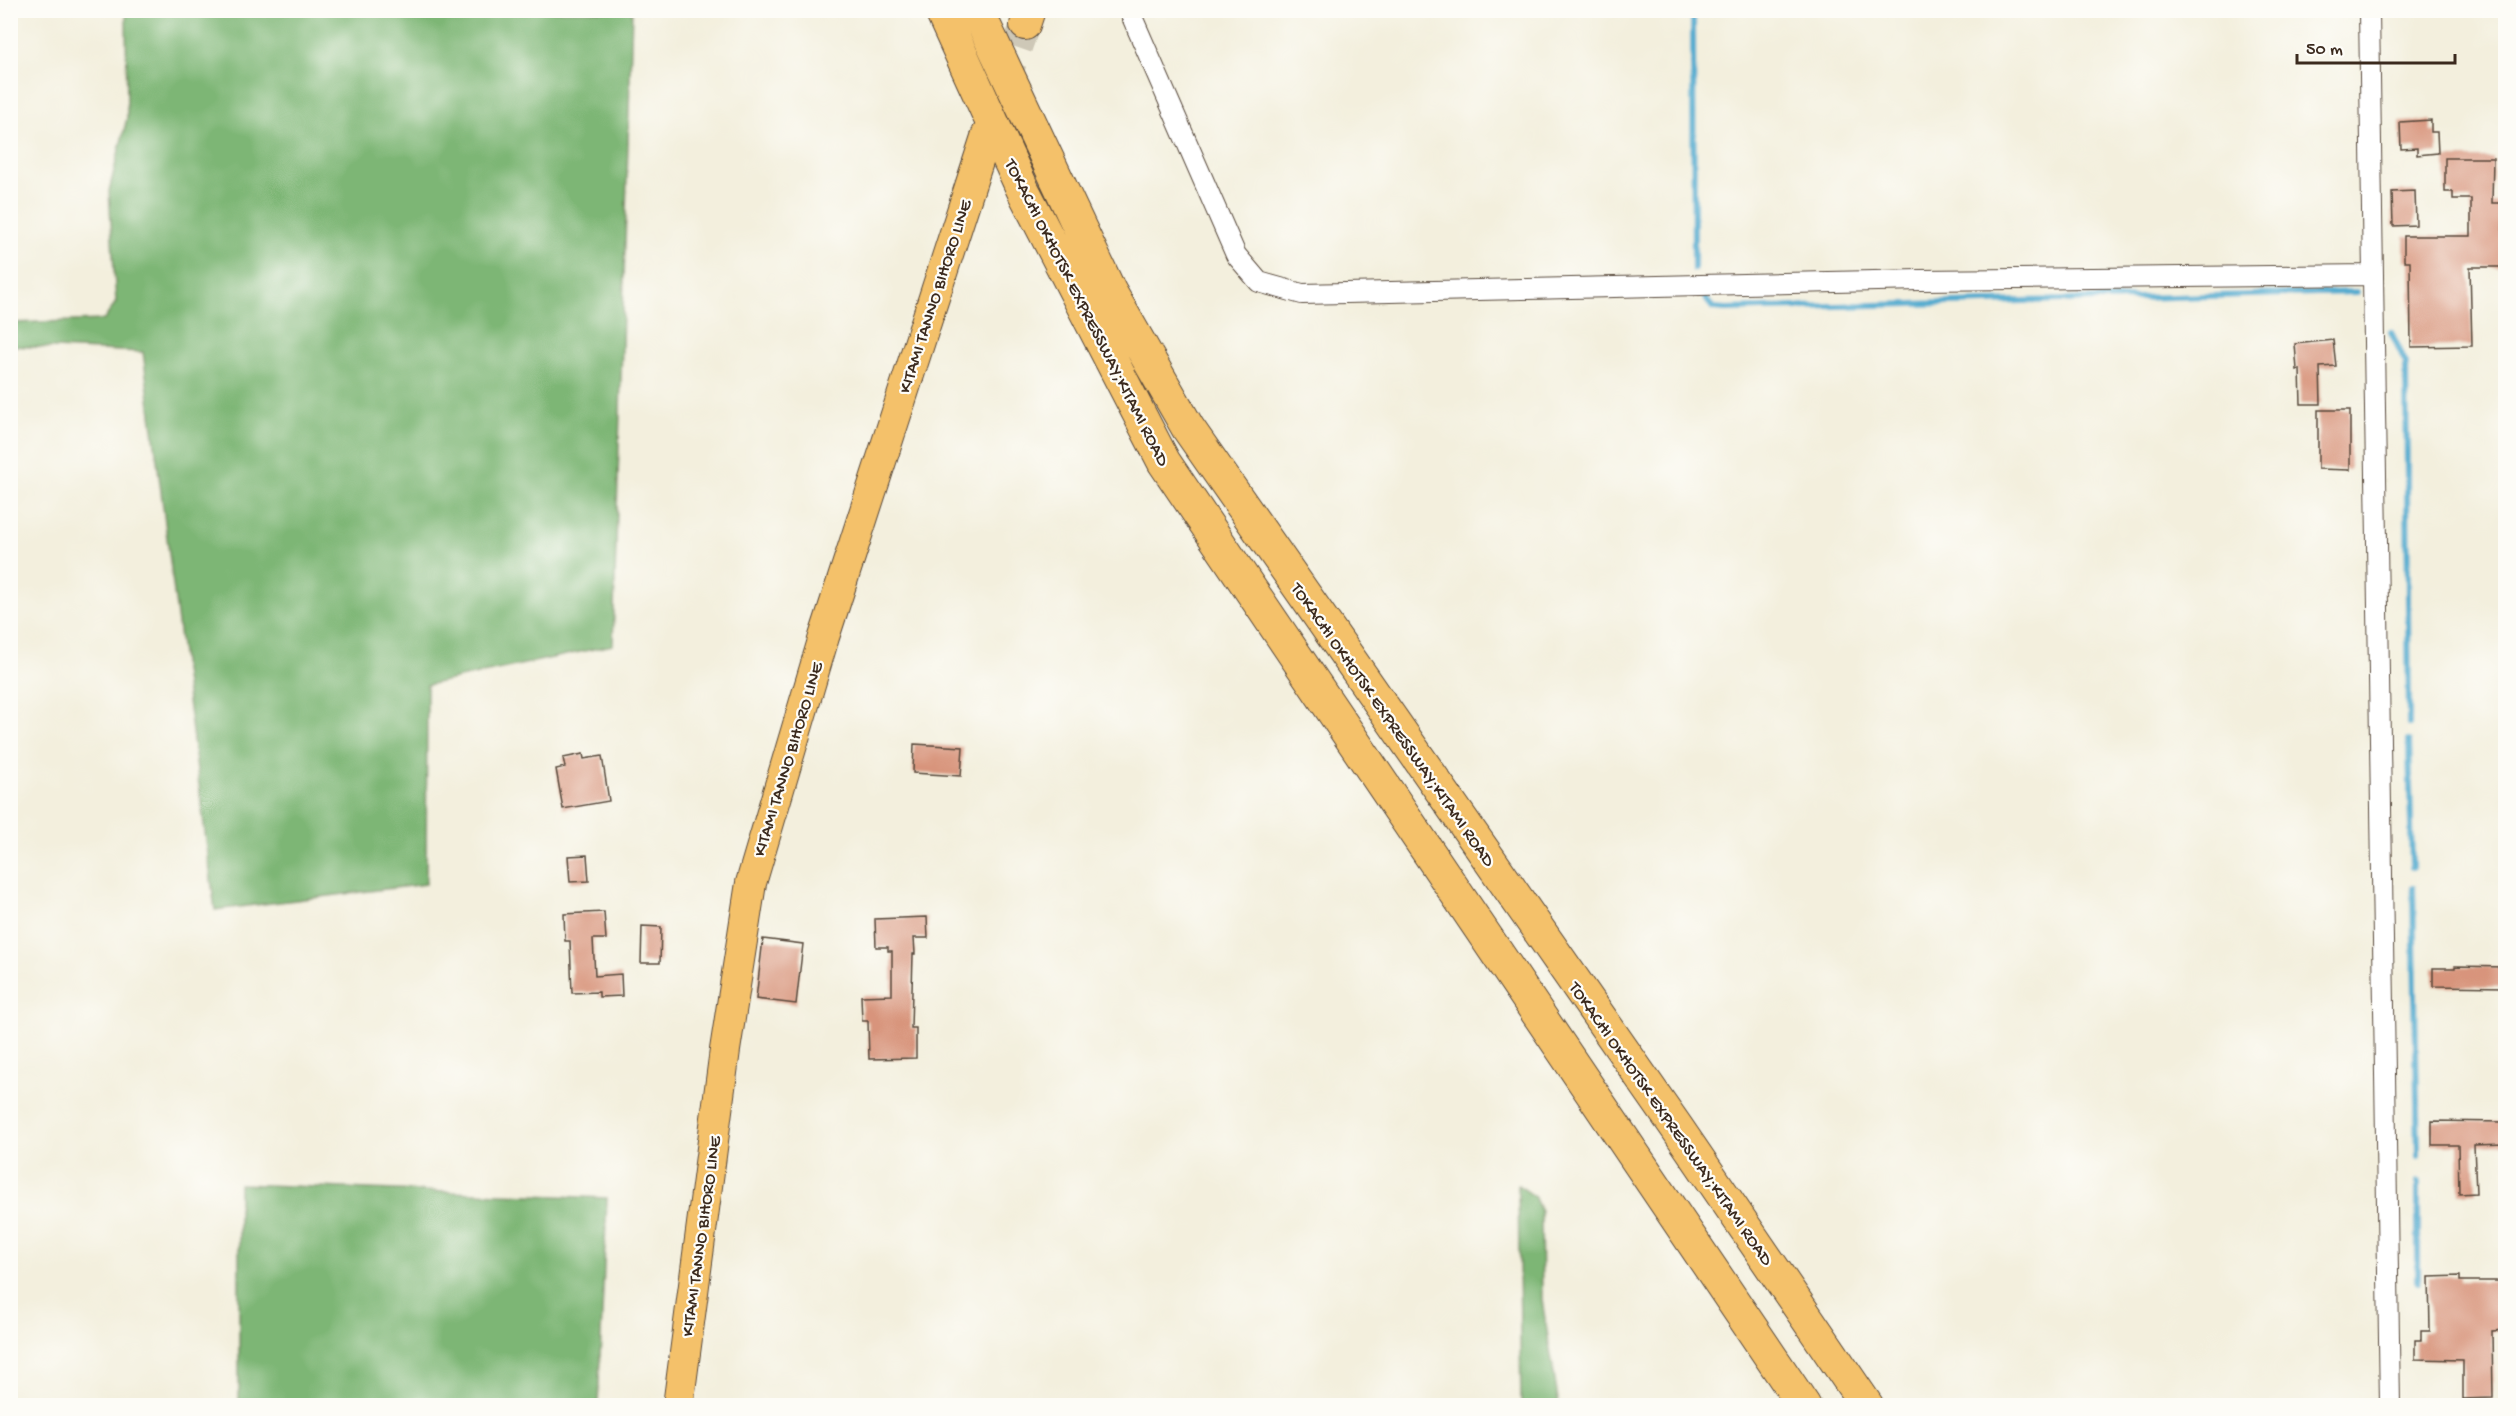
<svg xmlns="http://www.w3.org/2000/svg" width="2516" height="1416" font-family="'Gochi Hand',sans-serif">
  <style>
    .forest { fill: #7db674; stroke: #5c7049; stroke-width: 1.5 }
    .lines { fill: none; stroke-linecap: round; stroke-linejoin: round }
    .stream { stroke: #52abcf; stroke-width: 6 }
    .building { fill: #d8947b }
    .primary-tunnel { stroke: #cec8b7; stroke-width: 30; stroke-dasharray: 30 15; stroke-linecap: butt }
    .minor-casing { stroke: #57483b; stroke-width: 22 }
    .primary-casing { stroke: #57483b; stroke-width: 32 }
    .motorway-casing { stroke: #57483b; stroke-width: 35 }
    .minor { stroke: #fff; stroke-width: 20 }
    .primary { stroke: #f4c16b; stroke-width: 30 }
    .motorway { stroke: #f4c16b; stroke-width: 33 }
    .labels { text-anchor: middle; stroke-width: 4.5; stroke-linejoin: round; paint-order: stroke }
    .street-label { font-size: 18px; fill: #3b2a1e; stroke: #fdfcf7 }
  </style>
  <rect width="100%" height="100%" fill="#fdfcf7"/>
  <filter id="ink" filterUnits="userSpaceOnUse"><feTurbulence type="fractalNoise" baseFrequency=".0167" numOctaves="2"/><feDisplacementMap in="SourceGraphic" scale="12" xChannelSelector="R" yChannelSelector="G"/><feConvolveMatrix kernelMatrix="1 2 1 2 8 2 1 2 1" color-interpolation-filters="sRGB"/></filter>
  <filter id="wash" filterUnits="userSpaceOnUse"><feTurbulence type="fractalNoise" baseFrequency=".008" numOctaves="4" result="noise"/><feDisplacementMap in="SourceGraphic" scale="24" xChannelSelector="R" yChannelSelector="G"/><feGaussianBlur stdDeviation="1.35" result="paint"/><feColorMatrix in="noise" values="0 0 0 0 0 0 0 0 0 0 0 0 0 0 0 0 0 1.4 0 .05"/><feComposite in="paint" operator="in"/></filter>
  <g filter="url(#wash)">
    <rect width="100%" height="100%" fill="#f3efdd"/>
    <!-- forest -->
    <path class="forest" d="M 126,11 L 632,11 L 613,645 L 427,685 L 426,884 L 215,910 L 143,352 L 11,346 L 11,323 L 104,320 L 116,302 L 109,191 L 127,118 Z
      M 239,1184 L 607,1198 L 598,1405 L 239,1405 Z
      M 1518,1185 L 1534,1196 L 1541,1212 L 1542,1300 L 1559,1405 L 1521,1405 Z"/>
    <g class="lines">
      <!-- stream -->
      <path class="stream" d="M 1693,10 L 1694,269
        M 1705,298 L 1713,308 L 1726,309 L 2357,292
        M 2391,332 L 2406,363 L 2409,724
        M 2409,741 L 2412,867
        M 2413,888 L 2418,1156
        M 2418,1282 L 2418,1182"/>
    </g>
    <g id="blocks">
      <!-- building -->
      <path class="building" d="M 2431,120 L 2431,132 L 2437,132 L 2438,153 L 2417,155 L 2417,148 L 2401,149 L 2400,122 Z
        M 2445,158 L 2493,158 L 2492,203 L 2503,203 L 2502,267 L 2470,267 L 2472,346 L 2411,347 L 2410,261 L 2404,261 L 2404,236 L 2471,236 L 2471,199 L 2453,199 L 2453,192 L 2445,192 Z
        M 2415,191 L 2416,225 L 2393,226 L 2392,192 Z
        M 2333,340 L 2336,366 L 2320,367 L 2321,404 L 2301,404 L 2300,369 L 2297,370 L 2295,344 Z
        M 2318,410 L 2350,410 L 2350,470 L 2318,469 Z
        M 914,744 L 963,747 L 961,776 L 913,773 Z
        M 583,754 L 584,759 L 602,756 L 609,801 L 563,809 L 556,769 L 565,767 L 563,758 Z
        M 587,855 L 589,881 L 570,882 L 568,856 Z
        M 604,912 L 606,939 L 593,939 L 595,976 L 621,974 L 622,996 L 599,997 L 599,992 L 572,993 L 570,941 L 565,941 L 564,914 Z
        M 927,917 L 928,938 L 914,938 L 915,954 L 913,954 L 911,1028 L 916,1028 L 916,1058 L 869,1059 L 868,1021 L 862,1021 L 861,996 L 892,995 L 892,951 L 888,951 L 888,947 L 876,947 L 875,919 Z
        M 642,926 L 661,927 L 660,963 L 641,963 Z
        M 763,939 L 803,944 L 796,1004 L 756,999 Z
        M 2455,966 L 2505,967 L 2505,987 L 2433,986 L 2433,968 L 2455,968 Z
        M 2432,1121 L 2505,1122 L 2505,1144 L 2474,1145 L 2476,1193 L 2459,1194 L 2458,1145 L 2432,1145 Z
        M 2460,1276 L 2460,1281 L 2505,1281 L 2505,1330 L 2492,1331 L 2493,1398 L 2463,1399 L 2463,1360 L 2415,1359 L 2415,1340 L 2421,1340 L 2421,1331 L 2430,1331 L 2429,1277 Z"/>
    </g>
  </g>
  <g filter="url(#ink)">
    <use href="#blocks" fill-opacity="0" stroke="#57483b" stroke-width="1.5"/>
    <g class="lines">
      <!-- primary-tunnel -->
      <path class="primary-tunnel" d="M 1002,90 L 1025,25"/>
      <!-- minor casing -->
      <g class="minor-casing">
        <path id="minor" d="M 1129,10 L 1236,255 L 1259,282 L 1302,294 L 1920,280 L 2373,275
          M 2369,10 L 2390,1406"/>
      </g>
      <!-- primary casing -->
      <g class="primary-casing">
        <path id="primary" d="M 1025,25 L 1030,10
          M 678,1406 L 725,1050 L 751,883 L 824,637 L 987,134"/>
      </g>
      <!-- motorway casing -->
      <g class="motorway-casing">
        <path id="motorway" d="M 941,10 L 1023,190 L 1164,462 L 1804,1406
          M 977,10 L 1110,292 L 1188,428 L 1677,1128 L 1867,1406"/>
      </g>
      <!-- minor -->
      <use href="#minor" class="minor"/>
      <!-- primary -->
      <use href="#primary" class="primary"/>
      <!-- motorway -->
      <use href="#motorway" class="motorway"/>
    </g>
  </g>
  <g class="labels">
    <!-- street labels -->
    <g class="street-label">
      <text transform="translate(934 296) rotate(-72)" y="6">KITAMI TANNO BIHORO LINE</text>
      <text transform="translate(1088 312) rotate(63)" y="6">TOKACHI OKHOTSK EXPRESSWAY;KITAMI ROAD</text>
      <text transform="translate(1394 724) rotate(55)" y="6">TOKACHI OKHOTSK EXPRESSWAY;KITAMI ROAD</text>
      <text transform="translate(787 759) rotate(-73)" y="6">KITAMI TANNO BIHORO LINE</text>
      <text transform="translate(1672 1123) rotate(55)" y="6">TOKACHI OKHOTSK EXPRESSWAY;KITAMI ROAD</text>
      <text transform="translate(700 1236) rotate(-82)" y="6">KITAMI TANNO BIHORO LINE</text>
    </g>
  </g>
  <!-- margin -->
  <rect width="2516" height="1416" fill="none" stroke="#fdfcf7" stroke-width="36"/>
  <!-- scale -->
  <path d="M2297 54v9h158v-9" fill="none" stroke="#3b2a1e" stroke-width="3"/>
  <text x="2306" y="54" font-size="18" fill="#3b2a1e" stroke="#fdfcf7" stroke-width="4.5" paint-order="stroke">50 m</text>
</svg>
